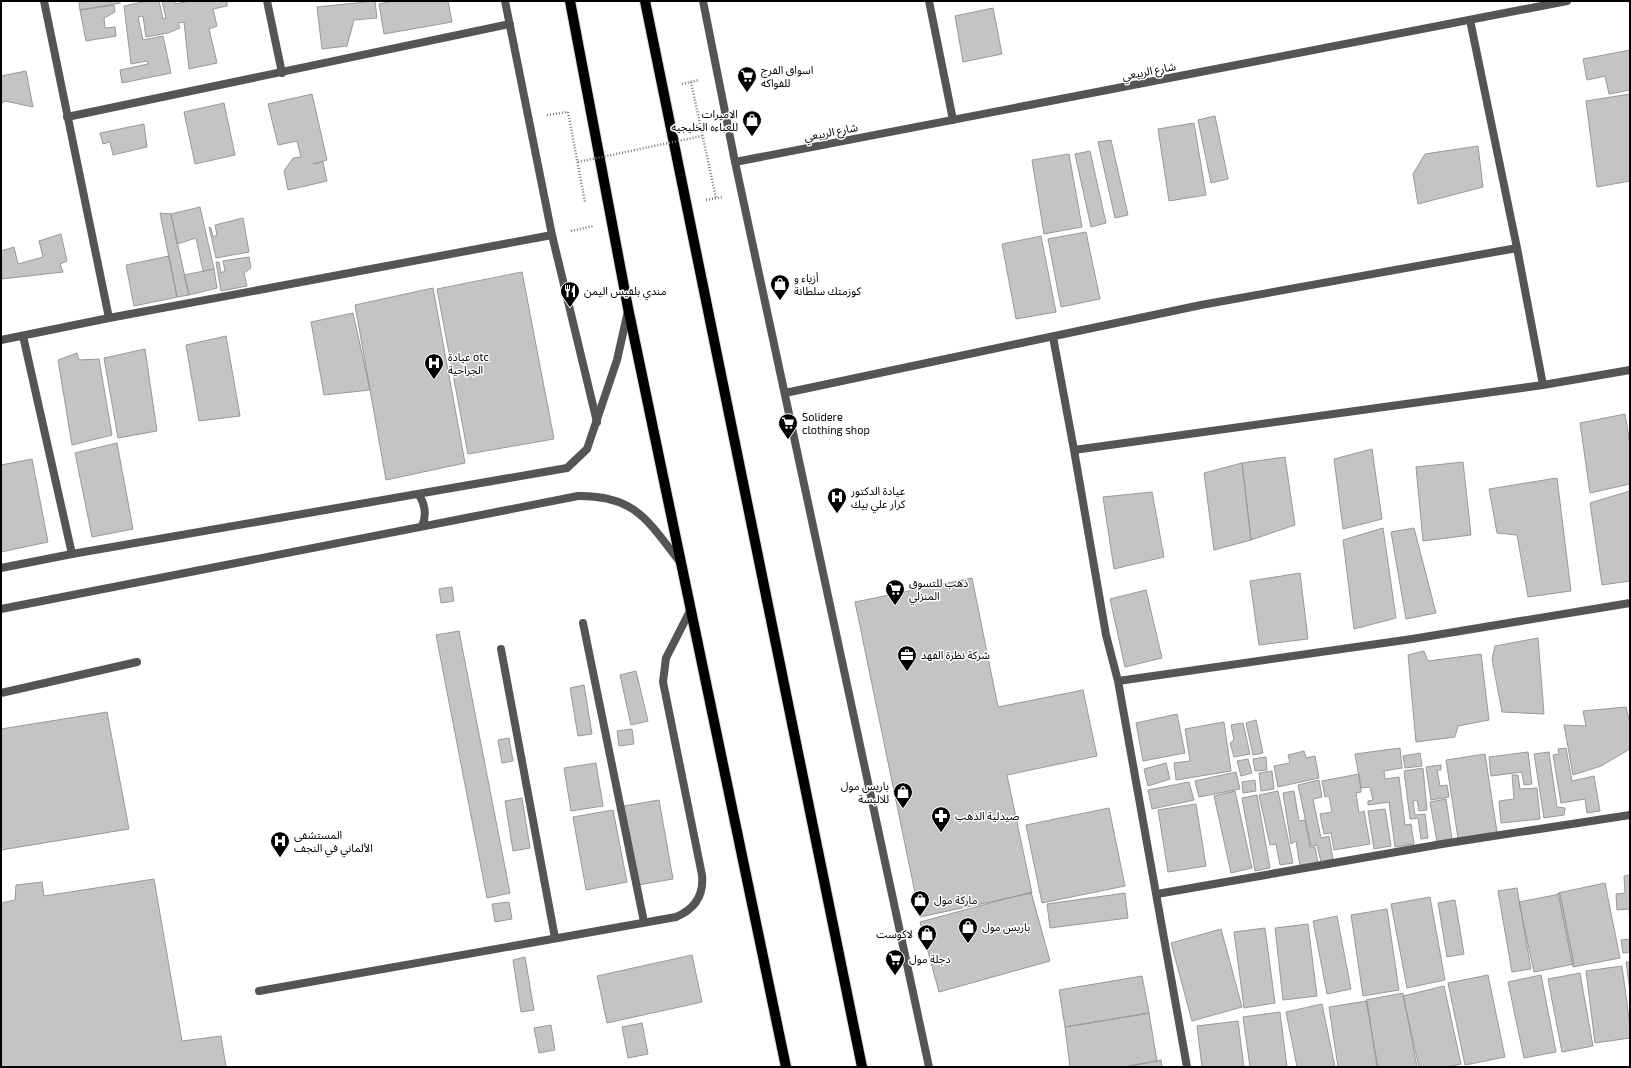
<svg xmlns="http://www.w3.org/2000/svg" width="1631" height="1068" font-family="'Exo 2','Noto Sans Arabic',sans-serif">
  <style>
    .building { fill: #c4c4c4; stroke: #999 }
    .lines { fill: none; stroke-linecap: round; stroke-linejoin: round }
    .primary-casing { stroke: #dbdbdb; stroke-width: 12 }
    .path { stroke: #777; stroke-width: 2.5; stroke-dasharray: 1 2; stroke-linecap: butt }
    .service { stroke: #555; stroke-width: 8 }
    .minor { stroke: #555; stroke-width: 8 }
    .tertiary { stroke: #555; stroke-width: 8 }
    .primary { stroke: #000; stroke-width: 10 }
    .path-bridge { stroke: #777; stroke-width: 2.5; stroke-dasharray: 1 2; stroke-linecap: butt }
    .labels { text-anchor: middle; stroke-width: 3; stroke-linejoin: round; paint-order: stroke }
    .poi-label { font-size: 11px; fill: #000; stroke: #fff; text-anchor: start }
    .street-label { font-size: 11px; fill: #000; stroke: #fff }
  </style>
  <rect width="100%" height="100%" fill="#fff"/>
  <!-- building -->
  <path class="building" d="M 79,1 L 120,1 L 120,3 L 80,10 Z
    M 147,1 L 159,1 L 163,19 L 166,18 L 162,1 L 175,1 L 175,4 L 190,1 L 227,1 L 227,6 L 213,9 L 217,26 L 209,29 L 217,63 L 189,69 L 184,22 L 178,23 L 180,28 L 168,33 L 146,37 L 143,16 L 138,17 L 143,40 L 163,36 L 171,73 L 122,83 L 120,70 L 148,64 L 147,61 L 131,64 L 124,6 Z
    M 375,1 L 377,18 L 354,20 L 347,46 L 322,49 L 317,7 Z
    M 394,1 L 448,1 L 452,22 L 384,34 L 379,4 Z
    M 114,5 L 115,12 L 104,18 L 105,28 L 115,27 L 116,36 L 86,41 L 80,10 Z
    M 993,8 L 1002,54 L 963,62 L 955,16 Z
    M 1630,50 L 1630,90 L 1609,94 L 1605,76 L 1587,80 L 1583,59 Z
    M 26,71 L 33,107 L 5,101 L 1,104 L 1,76 Z
    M 312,94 L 327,160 L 313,164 L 323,162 L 327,181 L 288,190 L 284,171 L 293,158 L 301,157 L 297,141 L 278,145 L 268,104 Z
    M 1630,94 L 1630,181 L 1597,187 L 1586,101 Z
    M 224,103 L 235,155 L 195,164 L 184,112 Z
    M 1215,116 L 1228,179 L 1211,183 L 1198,120 Z
    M 1194,123 L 1206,195 L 1169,201 L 1158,129 Z
    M 144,124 L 147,147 L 113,155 L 110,142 L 103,144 L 100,133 Z
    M 1111,140 L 1128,215 L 1115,218 L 1098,142 Z
    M 1478,146 L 1483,187 L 1418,204 L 1413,174 L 1425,154 Z
    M 1090,151 L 1106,223 L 1091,227 L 1075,154 Z
    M 1069,154 L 1082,227 L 1044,234 L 1032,160 Z
    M 200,207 L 214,269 L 203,271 L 196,238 L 177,244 L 171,214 Z
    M 160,213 L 171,214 L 189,295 L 177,297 Z
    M 243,218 L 249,252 L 216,258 L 209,227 L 211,228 L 213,237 L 217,235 L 215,225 Z
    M 1086,232 L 1100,299 L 1061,307 L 1048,239 Z
    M 61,234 L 67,261 L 60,264 L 63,272 L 2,279 L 1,251 L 14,247 L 18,264 L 43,257 L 39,241 Z
    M 1041,236 L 1056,312 L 1016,319 L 1002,244 Z
    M 169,256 L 177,297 L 134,306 L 126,265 Z
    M 249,257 L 251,268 L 244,273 L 247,286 L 221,291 L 216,262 L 219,262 L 221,273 L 225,271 L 223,261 Z
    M 214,269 L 217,288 L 189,295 L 184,275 Z
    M 522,272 L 554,439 L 468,454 L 437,289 Z
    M 433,288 L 465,463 L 386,480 L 355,305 Z
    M 353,313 L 370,390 L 324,395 L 311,322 Z
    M 226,336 L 240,416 L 199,421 L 186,345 Z
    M 145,349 L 157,431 L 118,438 L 104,358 Z
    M 77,353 L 79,360 L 99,359 L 112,435 L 72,445 L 58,360 Z
    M 1625,414 L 1630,444 L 1630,484 L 1590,493 L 1580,423 Z
    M 117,443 L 133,529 L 92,537 L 75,453 Z
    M 1372,449 L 1382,519 L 1343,529 L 1334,459 Z
    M 1285,457 L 1295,525 L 1251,540 L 1242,463 Z
    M 32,459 L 48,542 L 1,552 L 1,465 Z
    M 1463,462 L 1471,535 L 1423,541 L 1416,467 Z
    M 1242,463 L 1251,540 L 1214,550 L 1204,473 Z
    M 1557,478 L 1571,591 L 1528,597 L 1517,535 L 1497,533 L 1489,489 Z
    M 1630,491 L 1630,581 L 1602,585 L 1590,503 Z
    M 1152,492 L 1164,557 L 1114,569 L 1103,497 Z
    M 1383,528 L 1396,618 L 1354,629 L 1343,540 Z
    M 1414,528 L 1436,613 L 1406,619 L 1391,532 Z
    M 1300,573 L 1308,639 L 1259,645 L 1250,581 Z
    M 972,578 L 998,707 L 1083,690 L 1097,756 L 1007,775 L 1032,893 L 920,917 L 855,602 Z
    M 452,587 L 454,601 L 441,603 L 439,589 Z
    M 1146,590 L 1162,658 L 1125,667 L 1110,599 Z
    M 459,631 L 510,893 L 487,898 L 436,635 Z
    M 1538,638 L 1544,714 L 1502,712 L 1492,659 L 1495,646 Z
    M 1424,651 L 1428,661 L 1481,654 L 1489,720 L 1458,726 L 1455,737 L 1416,742 L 1408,655 Z
    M 636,671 L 648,721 L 631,725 L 620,675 Z
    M 584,685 L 592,734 L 578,736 L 570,688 Z
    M 1626,707 L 1630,723 L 1630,749 L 1601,766 L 1573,775 L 1564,725 L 1586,726 L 1583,711 Z
    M 107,712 L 129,829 L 1,850 L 1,729 Z
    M 1177,714 L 1185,753 L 1143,761 L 1136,723 Z
    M 1256,720 L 1263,753 L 1253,755 L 1246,723 Z
    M 1224,722 L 1231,771 L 1176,780 L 1174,763 L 1190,761 L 1185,729 Z
    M 1243,723 L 1250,754 L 1234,757 L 1230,743 L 1234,740 L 1231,725 Z
    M 632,729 L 634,744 L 619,746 L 617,731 Z
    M 509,738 L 513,761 L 502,763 L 498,740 Z
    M 1400,748 L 1402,768 L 1384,771 L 1385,779 L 1399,777 L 1405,825 L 1411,824 L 1414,844 L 1395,847 L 1389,802 L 1368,805 L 1368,801 L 1373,800 L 1370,787 L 1361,788 L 1355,754 Z
    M 1566,748 L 1572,781 L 1594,776 L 1600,811 L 1587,813 L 1585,799 L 1561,803 L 1553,755 L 1559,754 L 1558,749 Z
    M 1304,751 L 1306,758 L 1315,756 L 1319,778 L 1278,787 L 1274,766 L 1290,763 L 1288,755 Z
    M 1528,752 L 1532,784 L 1524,785 L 1522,772 L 1491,776 L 1489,757 Z
    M 1549,752 L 1557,807 L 1565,808 L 1564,815 L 1544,818 L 1534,754 Z
    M 1420,753 L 1422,766 L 1405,768 L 1403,756 Z
    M 1485,754 L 1497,832 L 1458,838 L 1446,760 Z
    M 1266,757 L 1267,770 L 1255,771 L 1253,759 Z
    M 1248,759 L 1252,773 L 1241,776 L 1237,761 Z
    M 596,763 L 603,806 L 571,811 L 564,768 Z
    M 1166,763 L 1170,779 L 1148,786 L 1144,769 Z
    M 1441,765 L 1441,770 L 1437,770 L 1440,786 L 1447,785 L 1449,797 L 1431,800 L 1426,767 Z
    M 1423,768 L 1427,810 L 1419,811 L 1417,800 L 1413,801 L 1415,815 L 1425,814 L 1428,838 L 1421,839 L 1418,818 L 1410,819 L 1404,771 Z
    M 1272,771 L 1274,789 L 1261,791 L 1259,773 Z
    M 1236,772 L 1240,789 L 1199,797 L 1195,781 Z
    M 1359,774 L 1361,792 L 1356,793 L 1359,813 L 1364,811 L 1370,844 L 1334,850 L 1331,833 L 1324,834 L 1320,814 L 1332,812 L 1329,796 L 1325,797 L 1322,781 Z
    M 1512,775 L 1518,775 L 1520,789 L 1537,788 L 1540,819 L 1501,823 L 1499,801 L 1514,799 Z
    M 1255,780 L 1256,791 L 1243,793 L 1242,782 Z
    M 1319,780 L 1322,797 L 1313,799 L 1321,838 L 1329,836 L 1333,859 L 1321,862 L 1317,845 L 1311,846 L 1298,785 Z
    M 1189,782 L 1194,800 L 1152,809 L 1148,790 Z
    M 1235,791 L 1252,868 L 1231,873 L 1214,796 Z
    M 1278,791 L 1293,863 L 1280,865 L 1276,844 L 1270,845 L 1259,795 Z
    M 1294,791 L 1299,821 L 1305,820 L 1310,847 L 1315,847 L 1318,863 L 1300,866 L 1296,841 L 1291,844 L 1283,793 Z
    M 1257,795 L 1270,868 L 1255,871 L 1242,798 Z
    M 522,798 L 530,848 L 513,851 L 505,801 Z
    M 1446,799 L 1452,839 L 1437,842 L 1430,802 Z
    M 659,800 L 673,879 L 638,885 L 624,806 Z
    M 1196,804 L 1206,866 L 1168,872 L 1158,810 Z
    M 1109,808 L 1125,886 L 1042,903 L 1026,825 Z
    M 1385,809 L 1391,846 L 1374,849 L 1368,811 Z
    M 613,810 L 627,882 L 586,890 L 573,817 Z
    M 1630,875 L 1630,924 L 1629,909 L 1617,910 L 1616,894 L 1625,893 L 1624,876 Z
    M 154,879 L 182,1041 L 221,1036 L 226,1067 L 1,1067 L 1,903 L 15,900 L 16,885 L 42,882 L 44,896 Z
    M 1605,883 L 1620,958 L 1573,967 L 1558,893 Z
    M 1517,888 L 1531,969 L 1512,972 L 1498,891 Z
    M 1031,892 L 1050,961 L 939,992 L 920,922 Z
    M 1125,893 L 1128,918 L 1050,928 L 1047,904 Z
    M 1560,894 L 1574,964 L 1534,972 L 1519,902 Z
    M 1430,897 L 1445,980 L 1407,988 L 1391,904 Z
    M 1455,900 L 1464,954 L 1447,957 L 1438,903 Z
    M 509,902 L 512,919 L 495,922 L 492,904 Z
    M 1387,909 L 1399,990 L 1363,996 L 1351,915 Z
    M 1337,916 L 1351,989 L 1327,994 L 1313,921 Z
    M 1308,924 L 1317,996 L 1283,1000 L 1275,928 Z
    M 1265,928 L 1275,1003 L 1244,1008 L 1234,932 Z
    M 1221,929 L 1242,1007 L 1192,1021 L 1171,943 Z
    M 1630,939 L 1630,952 L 1623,953 L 1621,940 Z
    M 692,955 L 702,1002 L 607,1023 L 597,976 Z
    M 525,957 L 534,1010 L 521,1012 L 513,960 Z
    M 1626,962 L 1630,962 L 1630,991 Z
    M 1622,966 L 1630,1026 L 1630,1038 L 1595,1043 L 1586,971 Z
    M 1580,973 L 1593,1046 L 1562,1052 L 1548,979 Z
    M 1488,975 L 1505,1057 L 1465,1065 L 1448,983 Z
    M 1541,975 L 1556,1052 L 1524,1058 L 1508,982 Z
    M 1142,976 L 1149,1013 L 1065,1027 L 1059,990 Z
    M 1444,986 L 1461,1064 L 1448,1067 L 1419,1067 L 1403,996 Z
    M 1403,993 L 1417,1067 L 1378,1067 L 1366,1000 Z
    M 1367,1001 L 1377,1067 L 1338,1067 L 1329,1007 Z
    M 1322,1004 L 1335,1067 L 1297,1067 L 1286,1012 Z
    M 1280,1012 L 1287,1067 L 1250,1067 L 1243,1017 Z
    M 1149,1013 L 1157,1061 L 1124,1067 L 1070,1067 L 1065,1027 Z
    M 1238,1021 L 1244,1067 L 1202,1067 L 1197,1026 Z
    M 642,1023 L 648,1054 L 628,1058 L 622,1027 Z
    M 551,1025 L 555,1050 L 539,1053 L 534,1028 Z
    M 1161,1060 L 1162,1067 L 1124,1067 L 1157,1061 Z"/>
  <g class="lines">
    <!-- primary casing -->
    <g class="primary-casing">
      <path id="primary" d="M 570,1 L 628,308 L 786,1067
        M 645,1 L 862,1067"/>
    </g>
    <!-- path -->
    <path class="path" d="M 691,82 L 716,198
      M 682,84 L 699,80
      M 568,112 L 585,202
      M 547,115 L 568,112
      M 706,200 L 723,197
      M 571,231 L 593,226"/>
    <!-- service -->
    <path class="service" d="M 583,623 L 644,922
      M 501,649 L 555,938
      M 259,991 L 676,917 C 695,909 704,895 702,875 L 663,682 L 666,658 L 691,609"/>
    <!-- minor -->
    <path class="minor" d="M 44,1 L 109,318
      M 267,1 L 282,73
      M 505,1 L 552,235 L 597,422
      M 703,1 L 735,162 L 929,1067
      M 929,1 L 953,120
      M 1470,20 L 1517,248 L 1543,385
      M 67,117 L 510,24
      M 735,162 L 1567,1
      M 23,336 L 72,554
      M 1053,337 L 1074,450 L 1106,635 L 1118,681 L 1187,1067
      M 1,340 L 109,318 L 552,235
      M 785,393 L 1201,305 L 1517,248
      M 1074,450 L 1543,385 L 1630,370
      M 1118,681 L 1412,639 L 1630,603
      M 1,693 L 137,662
      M 1157,894 L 1442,844 L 1630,815"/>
    <!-- tertiary -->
    <path class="tertiary" d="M 418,494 C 425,503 427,515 422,526
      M 1,568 L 72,554 L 567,468 L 587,449 L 617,360 L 628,311
      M 1,609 L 578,496 C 635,495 648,521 680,562"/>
    <!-- primary -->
    <use href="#primary" class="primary"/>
    <!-- path-bridge -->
    <path class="path-bridge" d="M 578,162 L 702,136"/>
  </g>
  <!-- icons -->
  <defs>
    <g id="supermarket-pin" transform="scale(1)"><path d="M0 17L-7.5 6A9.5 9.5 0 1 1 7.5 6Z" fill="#000" stroke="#fff"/><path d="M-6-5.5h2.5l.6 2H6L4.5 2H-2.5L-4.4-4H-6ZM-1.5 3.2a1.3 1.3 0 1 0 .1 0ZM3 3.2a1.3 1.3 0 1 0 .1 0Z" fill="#fff"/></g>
    <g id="shop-pin" transform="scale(1)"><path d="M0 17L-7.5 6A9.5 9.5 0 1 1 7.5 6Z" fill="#000" stroke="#fff"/><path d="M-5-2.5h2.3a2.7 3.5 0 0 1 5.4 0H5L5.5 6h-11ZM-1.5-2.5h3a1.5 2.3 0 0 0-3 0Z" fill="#fff"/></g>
    <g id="restaurant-pin" transform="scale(1)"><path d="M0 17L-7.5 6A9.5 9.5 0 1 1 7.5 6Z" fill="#000" stroke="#fff"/><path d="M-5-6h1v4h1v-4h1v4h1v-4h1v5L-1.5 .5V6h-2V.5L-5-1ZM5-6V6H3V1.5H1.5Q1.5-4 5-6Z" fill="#fff"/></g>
    <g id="hospital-pin" transform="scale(1)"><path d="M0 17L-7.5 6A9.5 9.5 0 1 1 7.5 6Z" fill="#000" stroke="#fff"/><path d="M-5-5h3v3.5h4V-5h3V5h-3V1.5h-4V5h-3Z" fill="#fff"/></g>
    <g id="office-pin" transform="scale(1)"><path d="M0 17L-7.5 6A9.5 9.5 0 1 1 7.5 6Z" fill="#000" stroke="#fff"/><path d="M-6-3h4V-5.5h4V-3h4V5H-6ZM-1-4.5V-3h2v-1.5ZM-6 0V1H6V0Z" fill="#fff"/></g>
    <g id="pharmacy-pin" transform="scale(1)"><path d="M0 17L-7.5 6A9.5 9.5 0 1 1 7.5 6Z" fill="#000" stroke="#fff"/><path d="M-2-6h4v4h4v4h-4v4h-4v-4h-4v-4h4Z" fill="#fff"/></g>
  </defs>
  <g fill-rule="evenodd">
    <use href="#supermarket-pin" x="747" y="76"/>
    <use href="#shop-pin" x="752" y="120"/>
    <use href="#shop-pin" x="780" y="284"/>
    <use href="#restaurant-pin" x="570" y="291"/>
    <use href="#hospital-pin" x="434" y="363"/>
    <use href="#supermarket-pin" x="788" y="423"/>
    <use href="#hospital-pin" x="837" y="497"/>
    <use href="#supermarket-pin" x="895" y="589"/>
    <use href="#office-pin" x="907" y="655"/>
    <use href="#shop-pin" x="903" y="792"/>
    <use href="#pharmacy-pin" x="941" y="816"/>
    <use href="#hospital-pin" x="280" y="841"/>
    <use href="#shop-pin" x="920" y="900"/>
    <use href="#shop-pin" x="968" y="927"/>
    <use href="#shop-pin" x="927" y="934"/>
    <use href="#supermarket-pin" x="895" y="959"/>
  </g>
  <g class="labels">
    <!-- poi labels -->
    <g class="poi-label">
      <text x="761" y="74">اسواق الفرج<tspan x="761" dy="13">للفواكه</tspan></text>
      <text x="738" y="118" text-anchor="end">الاميرات<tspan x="738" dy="13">للعباءه الخليجيه</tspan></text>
      <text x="794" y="282">أزياء و<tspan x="794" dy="13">كوزمتك سلطانة</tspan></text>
      <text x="584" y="295">مندي بلقيس اليمن</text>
      <text x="448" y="361">عيادة otc<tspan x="448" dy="13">الجراحية</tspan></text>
      <text x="802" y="421">Solidere<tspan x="802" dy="13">clothing shop</tspan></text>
      <text x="851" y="495">عيادة الدكتور<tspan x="851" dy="13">كرار علي بيك</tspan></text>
      <text x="909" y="587">ذهب للتسوق<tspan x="909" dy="13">المنزلي</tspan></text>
      <text x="921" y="659">شركة نظرة الفهد</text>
      <text x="889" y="790" text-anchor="end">باريس مول<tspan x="889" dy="13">للالبسة</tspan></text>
      <text x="955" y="820">صيدلية الذهب</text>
      <text x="294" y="839">المستشفى<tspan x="294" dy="13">الألماني في النجف</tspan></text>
      <text x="934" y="904">ماركة مول</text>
      <text x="982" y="931">باريس مول</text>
      <text x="913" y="938" text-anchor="end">لاكوست</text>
      <text x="909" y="963">دجلة مول</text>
    </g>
    <!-- street labels -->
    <g class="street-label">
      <text transform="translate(1149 71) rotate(-11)" y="4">شارع الربيعي</text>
      <text transform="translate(831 132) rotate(-11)" y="4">شارع الربيعي</text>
    </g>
  </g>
  <!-- border -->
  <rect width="1631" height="1068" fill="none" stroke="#000000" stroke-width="4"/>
</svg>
